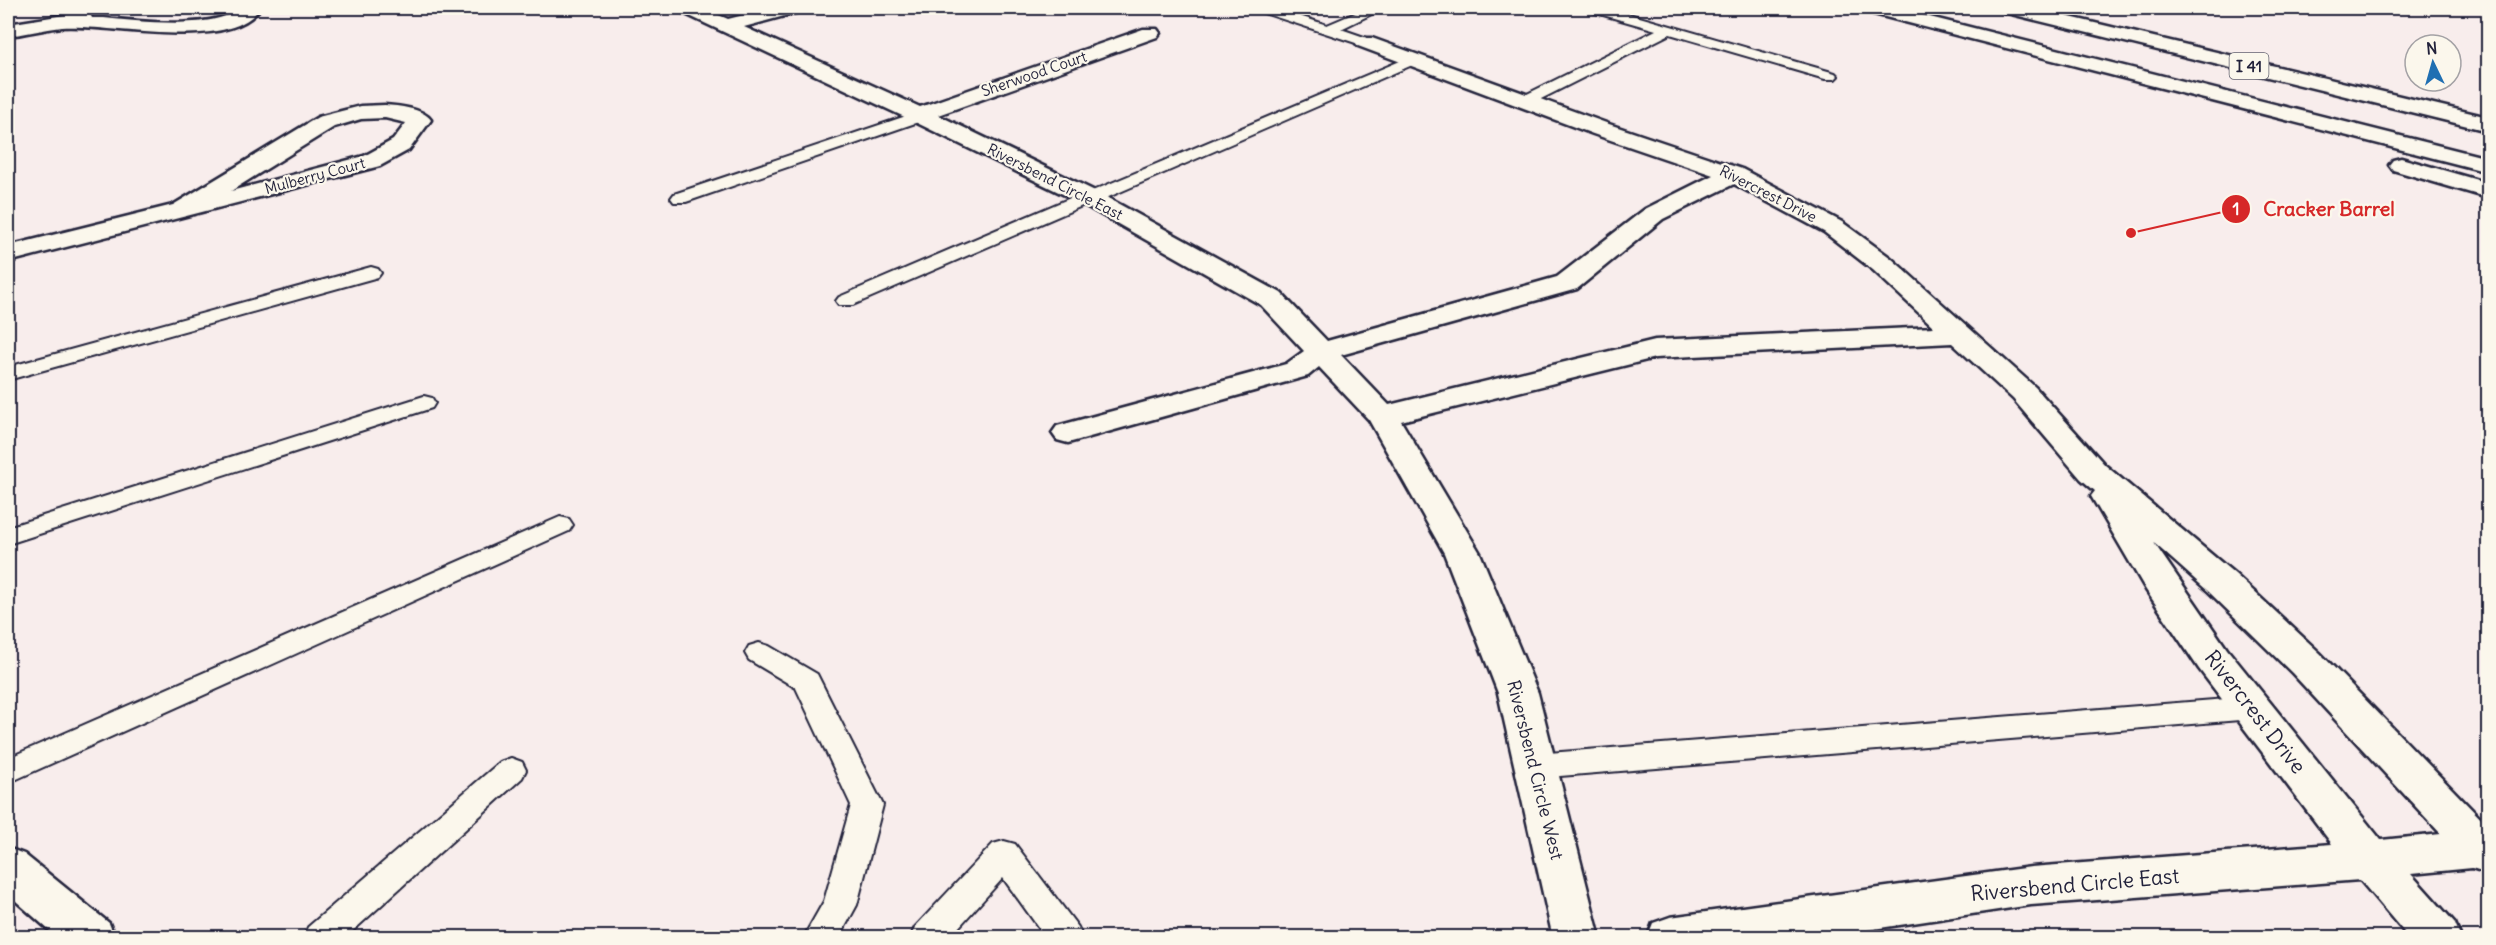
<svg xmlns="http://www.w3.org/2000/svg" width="2496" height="945" font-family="Delius,sans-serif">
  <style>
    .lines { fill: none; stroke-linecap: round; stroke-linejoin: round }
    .service-casing { stroke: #22223b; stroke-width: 4 }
    .minor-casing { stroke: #22223b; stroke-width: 5 }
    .motorway-casing { stroke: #22223b; stroke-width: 5 }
    .service { fill: #fbf7ec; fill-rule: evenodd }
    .minor { fill: #fbf7ec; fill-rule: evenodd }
    .motorway { fill: #fbf7ec; fill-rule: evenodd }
    .labels { text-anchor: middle; stroke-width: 4.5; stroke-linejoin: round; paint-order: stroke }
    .far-street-label { font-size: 15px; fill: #22223b; stroke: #fbf7ec }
    .shield { fill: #fbf7ec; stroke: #636270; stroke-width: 1.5 }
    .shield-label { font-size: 16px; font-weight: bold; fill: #22223b }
    .street-label { font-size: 18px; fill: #22223b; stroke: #fbf7ec }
    .near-street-label { font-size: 21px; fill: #22223b; stroke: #fbf7ec }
    .leader { fill: none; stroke: #d62828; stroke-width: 2 }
    .callout-dot { fill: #d62828; stroke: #fbf7ec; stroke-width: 2 }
    .mark-label { font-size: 18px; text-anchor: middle; font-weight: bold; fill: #fff }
    .callout-label { font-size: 20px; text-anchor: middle; font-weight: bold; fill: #d62828; stroke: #fbf7ec; stroke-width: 4.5; stroke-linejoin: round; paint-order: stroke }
  </style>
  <rect width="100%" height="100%" fill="#f8edec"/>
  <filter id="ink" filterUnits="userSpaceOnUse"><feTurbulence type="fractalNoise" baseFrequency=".0167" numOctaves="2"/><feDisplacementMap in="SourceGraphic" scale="12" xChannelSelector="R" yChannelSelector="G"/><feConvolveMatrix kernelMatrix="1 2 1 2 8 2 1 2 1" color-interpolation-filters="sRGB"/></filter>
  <g filter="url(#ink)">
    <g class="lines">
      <!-- service casing -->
      <g class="service-casing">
        <path id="service" d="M 1256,8 L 1275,8 L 1327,25 L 1367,8 L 1384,8 L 1341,29 L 1370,39 L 1372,42 L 1365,46 L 1258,11 Z
          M 1587,8 L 1608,8 L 1835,73 L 1838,76 L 1835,79 L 1825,79 L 1670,34 L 1531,104 L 1519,104 L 1517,101 L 1519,98 L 1656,30 L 1589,11 Z
          M 1412,56 L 1419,60 L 1417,63 L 1097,202 L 1089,203 L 853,305 L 839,305 L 836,301 L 839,297 L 1082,193 L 1090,192 Z
          M 921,111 L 929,116 L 927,119 L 686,202 L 674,202 L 671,198 L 674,194 Z
          M 371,267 L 378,269 L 381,273 L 378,277 L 8,380 L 8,367 Z
          M 424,396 L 432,398 L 435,403 L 432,408 L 8,544 L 8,527 Z
          M 560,517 L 569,519 L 573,525 L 569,531 L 8,783 L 8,758 Z
          M 759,643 L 769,646 L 817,674 L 883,805 L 857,905 L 839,938 L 803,938 L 824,901 L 851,805 L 796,688 L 749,660 L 745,653 L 749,646 Z
          M 2252,697 L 2262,700 L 2267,708 L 2262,716 L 2252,719 L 1536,778 L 1525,774 L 1521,766 L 1525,758 L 1536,754 Z
          M 511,758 L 522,762 L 526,770 L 522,778 L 345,938 L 303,938 L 308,927 L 500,762 Z
          M 1004,841 L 1015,844 L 1078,927 L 1083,938 L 1046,938 L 1003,878 L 949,938 L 910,938 L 915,927 L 993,844 Z"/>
      </g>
      <!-- minor casing -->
      <g class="minor-casing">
        <path id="minor" d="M 240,8 L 260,8 C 229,54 109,23 62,27 C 44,29 26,34 8,36 L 8,24 L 83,12 L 90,14 L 92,18 L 104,18 C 138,21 213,31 240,8 Z
          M 679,8 L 702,8 L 728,19 L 772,8 L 801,8 L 799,12 L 744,27 L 920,107 L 1143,29 L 1157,29 L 1160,33 L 1157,37 L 938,115 L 1097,192 L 1281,293 L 1327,341 L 1557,277 L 1645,209 L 1713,175 L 1593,134 L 1358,46 L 1355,42 L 1358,38 L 1372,38 L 1609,124 L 1742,169 L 1842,222 L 1891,258 L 2035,387 L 2105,465 L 2235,574 L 2320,653 L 2488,826 L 2488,873 L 2472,868 L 2411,874 L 2455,923 L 2461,938 L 2409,938 L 2360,880 L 2031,905 L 1814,938 L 1647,938 L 1653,923 L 1670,917 L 2031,867 L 2332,844 L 2199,669 L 2146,590 L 2091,496 L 2095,491 L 2081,479 L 2013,399 L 1952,343 L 1655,358 L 1401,421 L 1480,553 L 1538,693 L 1600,938 L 1553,938 L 1498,693 L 1444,553 L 1369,420 L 1319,367 L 1308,376 L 1068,443 L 1057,440 L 1052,433 L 1057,426 L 1286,364 L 1304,351 L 1261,305 L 1079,202 L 913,121 L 681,12 ZM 1734,184 L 1824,232 L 1873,270 L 1934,327 L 1655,340 L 1389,405 L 1341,355 L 1577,289 L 1663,219 ZM 2154,543 L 2209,592 L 2292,673 L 2441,834 L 2381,840 L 2227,649 Z
          M 385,105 C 398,106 423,108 431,120 L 409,150 L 380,166 L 8,262 L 8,246 L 173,205 L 318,117 L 361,106 ZM 385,118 L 406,123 L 393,140 L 364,156 L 231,191 L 334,127 L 361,119 Z
          M 8,848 L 24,854 L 109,923 L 115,938 L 58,938 L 8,894 Z"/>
      </g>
      <!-- motorway casing -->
      <g class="motorway-casing">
        <path id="motorway" d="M 1864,8 L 1894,8 L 2488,158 L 2488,172 L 1866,12 Z
          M 2001,8 L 2032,8 L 2488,117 L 2488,131 L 2003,12 Z
          M 2401,158 L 2488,183 L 2488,198 L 2393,170 L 2389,165 L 2393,160 Z"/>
      </g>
      <!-- service -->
      <use href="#service" class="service"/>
      <!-- minor -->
      <use href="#minor" class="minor"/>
      <!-- motorway -->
      <use href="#motorway" class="motorway"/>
    </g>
  </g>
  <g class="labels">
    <!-- far-street labels -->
    <g class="far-street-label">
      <text transform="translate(1034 74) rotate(-19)" y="5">Sherwood Court</text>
      <text transform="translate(315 176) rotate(-15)" y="5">Mulberry Court</text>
      <text transform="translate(1055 182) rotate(27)" y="5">Riversbend Circle East</text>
      <text transform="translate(1768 194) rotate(27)" y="5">Rivercrest Drive</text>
    </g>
    <!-- shield labels -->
    <rect class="shield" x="2229.5" y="53" width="39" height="26" rx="4.5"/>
    <g class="shield-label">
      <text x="2249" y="72">I 41</text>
    </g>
    <!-- street labels -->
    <g class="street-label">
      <text transform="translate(1535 770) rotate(76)" y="6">Riversbend Circle West</text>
    </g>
    <!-- near-street labels -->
    <g class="near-street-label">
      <text transform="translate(2255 712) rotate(52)" y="7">Rivercrest Drive</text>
      <text transform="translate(2075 885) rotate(-5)" y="7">Riversbend Circle East</text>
    </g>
  </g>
  <!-- callouts -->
  <path class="leader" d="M2131 233L2236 209"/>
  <g class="callout-dot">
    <circle cx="2131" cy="233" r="6"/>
    <circle cx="2236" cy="209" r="15"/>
  </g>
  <g class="mark-label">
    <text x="2236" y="215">1</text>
  </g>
  <g class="callout-label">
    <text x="2329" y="216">Cracker Barrel</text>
  </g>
  <!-- margin -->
  <rect width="2496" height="945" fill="none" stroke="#fbf7ec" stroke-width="30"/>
  <rect x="15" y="15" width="2466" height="915" fill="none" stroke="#22223b" stroke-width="2" filter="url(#ink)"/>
  <!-- north arrow -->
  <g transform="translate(2433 63) rotate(355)"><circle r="28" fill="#fbf7ec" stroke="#a4a2a5" stroke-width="1.5"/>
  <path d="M0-4.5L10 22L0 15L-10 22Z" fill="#1f6fb2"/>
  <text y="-9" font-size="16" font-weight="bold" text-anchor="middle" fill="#22223b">N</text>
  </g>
</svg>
